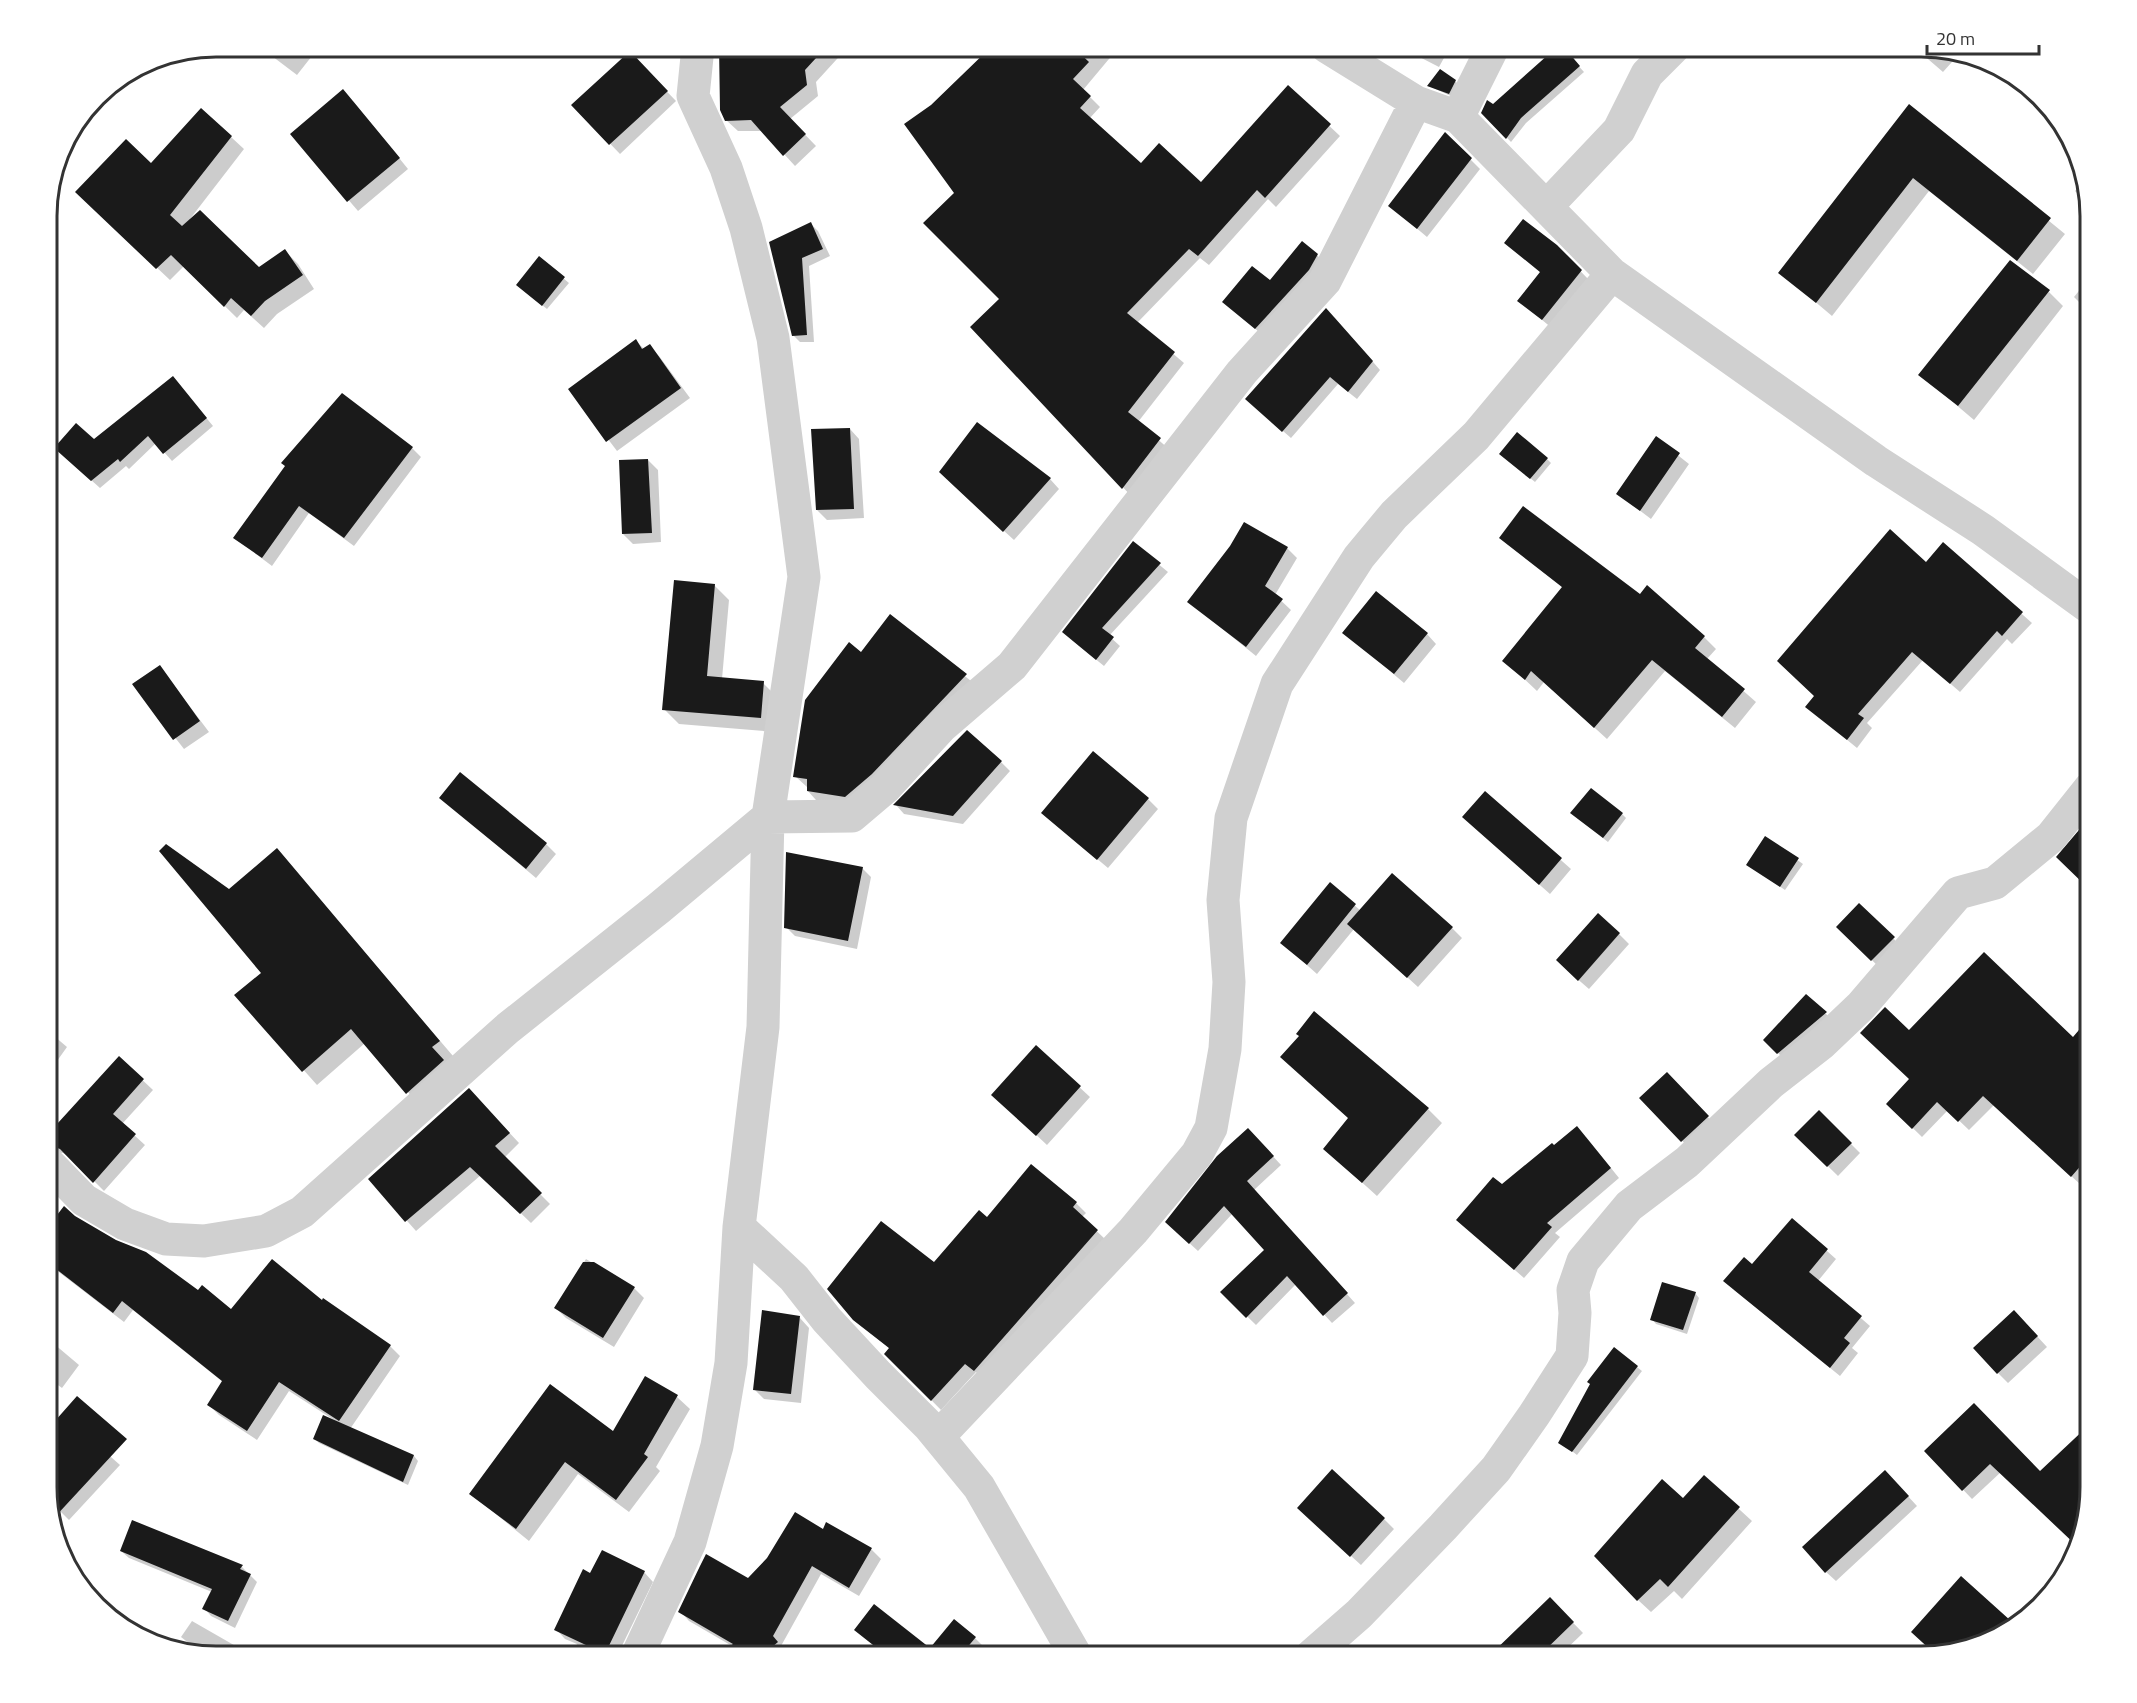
<svg xmlns="http://www.w3.org/2000/svg" width="2137" height="1703" font-family="'Titillium Web',sans-serif">
  <style>
    .shadow { fill: #0003 }
    .building { fill: #1a1a1a }
    .lines { fill: none; stroke-linecap: round; stroke-linejoin: round }
    .street { stroke: #d0d0d0; stroke-width: 33 }
    .rim { fill: none; stroke: #333; stroke-width: 3 }
  </style>
  <rect width="100%" height="100%" fill="#fff"/>
  <!-- shadow -->
  <path class="shadow" d="M 260,47 L 319,47 L 297,75 Z
    M 721,47 L 847,48 L 816,82 L 818,96 L 790,119 L 816,146 L 795,166 L 763,131 L 738,131 L 726,120 Z
    M 970,47 L 1119,47 L 1083,90 L 1100,107 L 1089,119 L 1141,165 L 1201,184 L 1288,87 L 1340,136 L 1276,207 L 1268,199 L 1209,265 L 1200,258 L 1137,323 L 1184,363 L 1138,422 L 1170,450 L 1133,498 L 972,327 L 1001,299 L 956,193 L 932,106 L 981,59 Z
    M 1400,47 L 1450,47 L 1439,67 Z
    M 1914,47 L 1921,47 L 1960,53 L 1943,72 Z
    M 1565,51 L 1584,72 L 1526,123 L 1511,142 L 1483,113 Z
    M 630,53 L 676,101 L 620,154 L 573,105 Z
    M 1455,81 L 1459,85 L 1453,97 L 1429,86 Z
    M 353,101 L 408,169 L 358,211 L 292,134 Z
    M 1909,106 L 2065,234 L 2033,274 L 1929,191 L 1832,316 L 1780,272 Z
    M 1445,134 L 1480,169 L 1427,237 L 1390,206 Z
    M 231,137 L 244,149 L 190,219 L 259,269 L 285,251 L 298,264 L 314,289 L 277,314 L 264,328 L 244,310 L 237,318 L 184,266 L 170,280 L 90,205 Z
    M 2083,182 L 2088,204 L 2075,191 Z
    M 811,224 L 818,231 L 830,256 L 809,266 L 814,342 L 800,342 L 793,335 L 770,242 Z
    M 1506,243 L 1556,246 L 1590,281 L 1553,329 L 1519,301 L 1541,273 Z
    M 1317,255 L 1325,264 L 1265,337 L 1233,310 L 1270,283 Z
    M 539,258 L 569,283 L 547,309 L 522,289 Z
    M 2090,277 L 2090,313 L 2074,297 Z
    M 2049,292 L 2063,306 L 1974,420 L 1921,375 Z
    M 1334,317 L 1380,370 L 1357,399 L 1338,384 L 1291,438 L 1254,406 Z
    M 636,341 L 644,349 L 649,346 L 659,356 L 690,398 L 617,451 L 570,389 Z
    M 180,386 L 213,426 L 172,461 L 156,443 L 129,469 L 126,466 L 100,488 L 63,455 L 94,441 Z
    M 850,429 L 859,439 L 864,518 L 827,520 L 817,510 Z
    M 1656,438 L 1689,464 L 1651,519 L 1618,494 Z
    M 412,448 L 421,457 L 354,546 L 309,513 L 272,566 L 235,538 Z
    M 1506,458 L 1547,459 L 1551,463 L 1535,482 Z
    M 648,460 L 658,470 L 661,542 L 633,544 L 623,534 Z
    M 1050,479 L 1059,489 L 1014,540 L 950,482 Z
    M 1501,538 L 1640,596 L 1704,637 L 1716,649 L 1707,659 L 1756,702 L 1735,728 L 1665,671 L 1607,739 L 1544,682 L 1537,691 L 1504,660 L 1563,588 Z
    M 1134,544 L 1168,572 L 1109,636 L 1120,646 L 1104,666 L 1072,640 Z
    M 1943,544 L 2032,623 L 2012,644 L 2007,639 L 1960,692 L 1923,660 L 1867,723 L 1872,728 L 1857,748 L 1807,707 Z
    M 1287,548 L 1297,558 L 1275,595 L 1291,610 L 1256,656 L 1189,602 Z
    M 714,585 L 729,600 L 722,679 L 763,683 L 778,698 L 775,732 L 679,724 L 664,709 Z
    M 891,617 L 976,685 L 855,806 L 816,800 L 807,790 L 807,787 L 795,776 L 861,654 Z
    M 1344,632 L 1427,634 L 1436,644 L 1404,683 Z
    M 160,667 L 209,732 L 184,749 L 134,685 Z
    M 1001,762 L 1010,771 L 963,824 L 904,814 L 896,805 Z
    M 1485,793 L 1571,869 L 1550,894 L 1474,827 Z
    M 441,798 L 546,844 L 556,854 L 536,878 Z
    M 1148,799 L 1158,809 L 1108,868 L 1053,822 Z
    M 1622,814 L 1626,818 L 1608,842 L 1577,818 Z
    M 2090,819 L 2090,889 L 2058,857 Z
    M 1766,838 L 1803,864 L 1785,890 L 1748,865 Z
    M 277,850 L 453,1056 L 421,1107 L 365,1043 L 317,1085 L 237,995 L 263,973 L 229,890 Z
    M 862,868 L 871,877 L 857,949 L 795,936 L 786,927 Z
    M 1330,884 L 1361,911 L 1452,928 L 1462,938 L 1418,987 L 1354,929 L 1317,974 L 1282,943 Z
    M 1859,905 L 1903,948 L 1882,970 L 1838,927 Z
    M 1619,934 L 1629,944 L 1589,989 L 1567,970 Z
    M 1806,996 L 1836,1023 L 1788,1063 L 1765,1040 Z
    M 2090,1019 L 2090,1092 L 2083,1100 L 2090,1107 L 2090,1175 L 2081,1185 L 1994,1105 L 1969,1130 L 1948,1110 L 1922,1137 L 1888,1104 L 1911,1079 L 1909,1032 L 2073,1039 Z
    M 47,1030 L 67,1047 L 47,1075 Z
    M 1036,1047 L 1090,1097 L 1047,1145 L 1003,1104 Z
    M 119,1058 L 153,1090 L 122,1124 L 145,1145 L 104,1191 L 71,1158 L 63,1153 L 51,1152 L 47,1149 L 47,1137 Z
    M 1667,1074 L 1717,1127 L 1692,1151 L 1641,1098 Z
    M 479,1100 L 519,1143 L 504,1158 L 550,1204 L 531,1223 L 481,1175 L 416,1231 L 370,1179 Z
    M 1428,1109 L 1442,1123 L 1377,1196 L 1325,1149 Z
    M 1819,1112 L 1860,1153 L 1838,1176 L 1796,1135 Z
    M 1586,1137 L 1619,1178 L 1555,1233 L 1560,1237 L 1524,1278 L 1467,1228 L 1502,1186 L 1554,1147 Z
    M 1256,1138 L 1281,1165 L 1254,1190 L 1355,1303 L 1332,1323 L 1296,1284 L 1256,1325 L 1222,1292 L 1266,1250 L 1233,1213 L 1198,1251 L 1175,1230 Z
    M 1031,1166 L 1076,1203 L 1086,1213 L 1082,1217 L 1106,1240 L 985,1380 L 976,1372 L 941,1410 L 886,1354 L 890,1349 L 854,1319 L 934,1264 L 987,1219 Z
    M 64,1208 L 74,1217 L 231,1311 L 322,1303 L 390,1346 L 400,1356 L 350,1429 L 414,1456 L 418,1461 L 408,1485 L 319,1443 L 314,1438 L 334,1420 L 289,1391 L 257,1440 L 219,1415 L 209,1405 L 223,1382 L 133,1310 L 124,1322 L 47,1263 L 47,1231 Z
    M 1792,1220 L 1836,1259 L 1818,1281 L 1870,1326 L 1852,1348 L 1858,1353 L 1840,1376 L 1734,1290 Z
    M 586,1259 L 634,1288 L 644,1298 L 614,1347 L 566,1318 L 556,1308 Z
    M 1695,1293 L 1699,1298 L 1687,1334 L 1656,1324 L 1652,1319 Z
    M 800,1318 L 809,1328 L 801,1403 L 764,1399 L 754,1389 Z
    M 2024,1322 L 2047,1347 L 2008,1383 L 1998,1373 Z
    M 47,1338 L 79,1365 L 62,1388 L 47,1377 Z
    M 1614,1349 L 1642,1371 L 1577,1455 L 1560,1442 Z
    M 646,1378 L 677,1397 L 690,1409 L 656,1467 L 660,1471 L 629,1512 L 578,1474 L 529,1541 L 471,1494 L 614,1433 Z
    M 2090,1426 L 2090,1487 L 2078,1547 L 2001,1472 L 1972,1499 L 1926,1451 L 2040,1473 Z
    M 47,1429 L 111,1457 L 120,1465 L 69,1520 L 47,1498 L 47,1481 L 55,1473 L 47,1469 Z
    M 1704,1477 L 1752,1521 L 1682,1599 L 1674,1591 L 1651,1612 L 1638,1600 Z
    M 1895,1482 L 1917,1506 L 1836,1581 L 1826,1572 Z
    M 1308,1517 L 1384,1519 L 1394,1529 L 1361,1565 Z
    M 133,1522 L 242,1567 L 257,1582 L 235,1628 L 211,1616 L 204,1608 L 212,1592 L 129,1558 L 121,1551 Z
    M 827,1524 L 872,1550 L 881,1559 L 859,1596 L 821,1574 L 781,1646 L 786,1652 L 781,1656 L 720,1656 L 732,1646 L 689,1621 L 680,1611 L 748,1580 L 768,1559 L 823,1531 Z
    M 644,1572 L 653,1582 L 617,1656 L 571,1656 L 577,1644 L 565,1639 L 556,1629 L 591,1575 Z
    M 1961,1578 L 2013,1626 L 1996,1639 L 1935,1653 L 1923,1642 Z
    M 1550,1599 L 1583,1633 L 1559,1656 L 1519,1656 L 1505,1643 Z
    M 192,1621 L 253,1656 L 204,1655 L 181,1637 Z
    M 856,1630 L 931,1650 L 975,1638 L 985,1648 L 978,1656 L 887,1656 Z"/>
  <!-- building -->
  <path class="building" d="M 719,46 L 827,46 L 805,70 L 807,85 L 780,107 L 806,134 L 783,156 L 751,120 L 725,121 L 720,110 Z
    M 992,46 L 1072,46 L 1089,62 L 1073,79 L 1091,96 L 1080,108 L 1141,163 L 1159,143 L 1201,182 L 1288,85 L 1331,124 L 1265,198 L 1257,190 L 1198,256 L 1189,249 L 1127,313 L 1175,352 L 1128,412 L 1161,438 L 1122,489 L 970,327 L 999,299 L 923,223 L 954,193 L 904,124 L 931,105 Z
    M 1558,46 L 1563,46 L 1580,66 L 1521,118 L 1506,139 L 1481,113 L 1487,100 L 1493,104 Z
    M 630,51 L 668,91 L 609,145 L 571,105 Z
    M 1440,69 L 1456,80 L 1449,94 L 1427,86 Z
    M 343,89 L 400,158 L 347,202 L 290,134 Z
    M 1909,104 L 2051,218 L 2017,261 L 1913,178 L 1816,303 L 1778,273 Z
    M 201,108 L 232,136 L 170,215 L 182,226 L 200,210 L 259,267 L 285,249 L 303,275 L 265,301 L 251,316 L 231,298 L 224,307 L 171,255 L 156,269 L 75,192 L 126,139 L 151,163 Z
    M 1445,132 L 1472,158 L 1417,229 L 1388,206 Z
    M 1523,219 L 1557,245 L 1582,270 L 1542,320 L 1517,301 L 1540,272 L 1504,243 Z
    M 811,222 L 823,249 L 802,258 L 807,335 L 792,336 L 769,242 Z
    M 1302,241 L 1318,254 L 1309,270 L 1255,329 L 1222,302 L 1252,266 L 1270,280 Z
    M 539,256 L 565,277 L 542,306 L 516,285 Z
    M 2010,260 L 2050,290 L 1958,406 L 1918,375 Z
    M 1326,308 L 1373,361 L 1348,392 L 1330,377 L 1282,432 L 1245,399 Z
    M 636,339 L 642,349 L 650,344 L 681,388 L 606,442 L 568,389 Z
    M 173,376 L 207,418 L 163,454 L 148,436 L 120,462 L 118,459 L 91,481 L 54,448 L 76,423 L 94,439 Z
    M 342,393 L 413,447 L 344,538 L 299,506 L 262,558 L 233,538 L 285,466 L 281,463 Z
    M 977,422 L 1051,478 L 1003,532 L 939,472 Z
    M 850,428 L 854,509 L 816,510 L 811,429 Z
    M 1517,432 L 1548,458 L 1530,479 L 1499,454 Z
    M 1656,436 L 1680,453 L 1640,511 L 1616,494 Z
    M 648,459 L 652,533 L 622,534 L 619,460 Z
    M 1523,506 L 1640,594 L 1647,585 L 1705,636 L 1695,648 L 1745,689 L 1722,717 L 1652,660 L 1594,728 L 1531,671 L 1525,680 L 1502,661 L 1562,587 L 1499,538 Z
    M 1244,522 L 1288,547 L 1265,586 L 1283,599 L 1246,647 L 1187,602 L 1230,546 Z
    M 1890,529 L 1926,562 L 1943,542 L 2023,612 L 2002,636 L 1997,631 L 1950,684 L 1912,652 L 1858,714 L 1864,718 L 1847,740 L 1805,707 L 1814,696 L 1777,661 Z
    M 1133,541 L 1161,563 L 1102,628 L 1114,637 L 1096,660 L 1062,632 Z
    M 674,580 L 715,584 L 707,676 L 764,681 L 761,718 L 662,710 Z
    M 1376,591 L 1428,633 L 1394,674 L 1342,633 Z
    M 890,614 L 967,674 L 872,774 L 845,797 L 807,791 L 807,779 L 793,777 L 805,700 L 849,642 L 861,652 Z
    M 160,665 L 200,721 L 173,740 L 132,684 Z
    M 967,730 L 1002,761 L 953,816 L 893,805 Z
    M 1093,751 L 1149,798 L 1097,860 L 1041,813 Z
    M 460,772 L 547,843 L 526,869 L 439,798 Z
    M 1591,788 L 1623,813 L 1603,838 L 1570,813 Z
    M 1485,791 L 1562,858 L 1539,885 L 1462,817 Z
    M 2090,817 L 2090,890 L 2056,857 Z
    M 1765,836 L 1799,858 L 1780,887 L 1746,865 Z
    M 166,844 L 229,889 L 277,848 L 440,1041 L 432,1047 L 444,1060 L 406,1094 L 351,1029 L 302,1072 L 234,995 L 261,973 L 159,851 Z
    M 786,852 L 863,867 L 848,941 L 784,928 Z
    M 1392,873 L 1453,927 L 1407,978 L 1347,924 Z
    M 1330,882 L 1356,904 L 1307,965 L 1280,943 Z
    M 1859,903 L 1895,937 L 1871,961 L 1836,927 Z
    M 1598,913 L 1620,933 L 1578,981 L 1556,960 Z
    M 1984,952 L 2073,1037 L 2090,1017 L 2090,1155 L 2071,1177 L 1983,1096 L 1958,1122 L 1937,1102 L 1912,1129 L 1886,1104 L 1909,1079 L 1860,1033 L 1885,1007 L 1909,1030 Z
    M 1806,994 L 1827,1012 L 1777,1054 L 1763,1040 Z
    M 1314,1011 L 1429,1108 L 1362,1183 L 1323,1149 L 1348,1118 L 1280,1057 L 1299,1036 L 1296,1034 Z
    M 1036,1045 L 1081,1086 L 1036,1136 L 991,1095 Z
    M 119,1056 L 144,1079 L 113,1114 L 136,1134 L 93,1183 L 60,1149 L 47,1144 L 47,1135 Z
    M 1667,1072 L 1709,1116 L 1681,1142 L 1639,1098 Z
    M 469,1088 L 510,1133 L 495,1146 L 542,1193 L 520,1214 L 470,1167 L 405,1222 L 368,1179 Z
    M 1819,1110 L 1852,1143 L 1827,1167 L 1794,1135 Z
    M 1577,1126 L 1611,1168 L 1547,1223 L 1552,1227 L 1514,1270 L 1456,1220 L 1493,1177 L 1502,1184 L 1552,1143 L 1554,1145 Z
    M 1248,1128 L 1274,1156 L 1247,1181 L 1348,1293 L 1323,1316 L 1287,1276 L 1246,1318 L 1220,1292 L 1264,1250 L 1224,1206 L 1189,1244 L 1165,1222 L 1217,1156 Z
    M 1031,1164 L 1077,1202 L 1073,1207 L 1098,1230 L 974,1371 L 965,1364 L 931,1401 L 884,1354 L 889,1348 L 853,1320 L 827,1289 L 881,1221 L 934,1262 L 979,1210 L 987,1217 Z
    M 64,1206 L 75,1216 L 116,1240 L 146,1252 L 198,1290 L 202,1285 L 231,1309 L 272,1259 L 322,1300 L 323,1298 L 391,1345 L 339,1421 L 279,1382 L 247,1431 L 207,1405 L 222,1381 L 122,1301 L 113,1313 L 47,1262 L 47,1228 Z
    M 1792,1218 L 1828,1249 L 1809,1272 L 1862,1316 L 1844,1338 L 1850,1343 L 1830,1368 L 1723,1281 L 1744,1257 L 1752,1264 Z
    M 583,1262 L 594,1262 L 635,1287 L 603,1338 L 554,1308 Z
    M 1662,1282 L 1696,1292 L 1683,1330 L 1650,1320 Z
    M 762,1310 L 800,1316 L 791,1394 L 753,1390 Z
    M 2014,1310 L 2038,1336 L 1997,1374 L 1973,1348 Z
    M 1614,1347 L 1638,1366 L 1572,1452 L 1558,1443 L 1590,1384 L 1587,1382 Z
    M 645,1376 L 678,1395 L 644,1454 L 648,1457 L 616,1500 L 565,1462 L 516,1529 L 469,1494 L 550,1384 L 613,1431 Z
    M 77,1396 L 127,1439 L 53,1519 L 47,1498 L 47,1430 Z
    M 1974,1403 L 2040,1471 L 2090,1424 L 2090,1487 L 2078,1547 L 1990,1464 L 1962,1491 L 1924,1451 Z
    M 323,1415 L 414,1455 L 403,1482 L 313,1439 Z
    M 1332,1469 L 1385,1518 L 1350,1557 L 1297,1508 Z
    M 1885,1470 L 1909,1496 L 1825,1573 L 1802,1547 Z
    M 1704,1475 L 1740,1507 L 1668,1587 L 1660,1579 L 1637,1601 L 1594,1556 L 1662,1479 L 1683,1498 Z
    M 795,1512 L 823,1529 L 826,1522 L 872,1548 L 849,1588 L 812,1566 L 773,1636 L 778,1642 L 761,1656 L 717,1656 L 733,1644 L 678,1612 L 700,1566 L 706,1554 L 748,1578 L 767,1558 Z
    M 132,1520 L 243,1565 L 240,1569 L 251,1574 L 228,1621 L 202,1609 L 212,1589 L 120,1551 Z
    M 602,1550 L 645,1571 L 605,1654 L 554,1630 L 583,1569 L 590,1573 Z
    M 1961,1576 L 2011,1621 L 1994,1640 L 1934,1653 L 1911,1632 Z
    M 1550,1597 L 1574,1622 L 1539,1656 L 1489,1656 Z
    M 874,1604 L 930,1648 L 954,1619 L 976,1637 L 960,1656 L 887,1656 L 854,1630 Z"/>
  <g class="lines">
    <!-- street -->
    <path class="street" d="M 1327,47 L 1416,102 L 1458,117 L 1612,274 L 1876,461 L 1983,530 L 2090,608
      M 1458,117 L 1493,47
      M 1547,206 L 1619,130 L 1647,74 L 1674,47
      M 47,1162 L 84,1200 L 125,1224 L 166,1239 L 204,1241 L 266,1231 L 302,1212 L 508,1028 L 659,908 L 768,817 L 852,816 L 885,788 L 941,727 L 1012,666 L 1242,372 L 1325,281 L 1416,102
      M 739,1227 L 794,1278 L 827,1320 L 878,1375 L 929,1426 L 979,1487 L 1076,1656
      M 938,1437 L 1133,1231 L 1197,1154 L 1211,1128 L 1225,1049 L 1229,982 L 1223,900 L 1231,818 L 1277,684 L 1359,557 L 1394,515 L 1476,436 L 1612,274
      M 637,1656 L 690,1542 L 717,1446 L 731,1363 L 739,1227 L 763,1027 L 768,817 L 804,577 L 773,338 L 746,228 L 726,168 L 693,96 L 698,47
      M 1311,1656 L 1359,1614 L 1443,1527 L 1496,1469 L 1534,1415 L 1572,1356 L 1575,1313 L 1573,1290 L 1583,1261 L 1629,1206 L 1687,1162 L 1771,1083 L 1821,1044 L 1861,1006 L 1958,893 L 1995,883 L 2051,837 L 2090,788"/>
  </g>
  <!-- crop -->
  <path d="M0 0H2137V1703H0ZM216 57H1921A159 159 0 0 1 2080 216V1487A159 159 0 0 1 1921 1646H216A159 159 0 0 1 57 1487V216A159 159 0 0 1 216 57Z" fill="#fff" fill-rule="evenodd"/>
  <path class="rim" d="M216 57H1921A159 159 0 0 1 2080 216V1487A159 159 0 0 1 1921 1646H216A159 159 0 0 1 57 1487V216A159 159 0 0 1 216 57Z"/>
  <!-- scale -->
  <path d="M1927 45v9h112v-9" fill="none" stroke="#333333" stroke-width="3"/>
  <text x="1936" y="45" font-size="18" fill="#333333" stroke="#ffffff" stroke-width="4.5" paint-order="stroke">20 m</text>
</svg>
